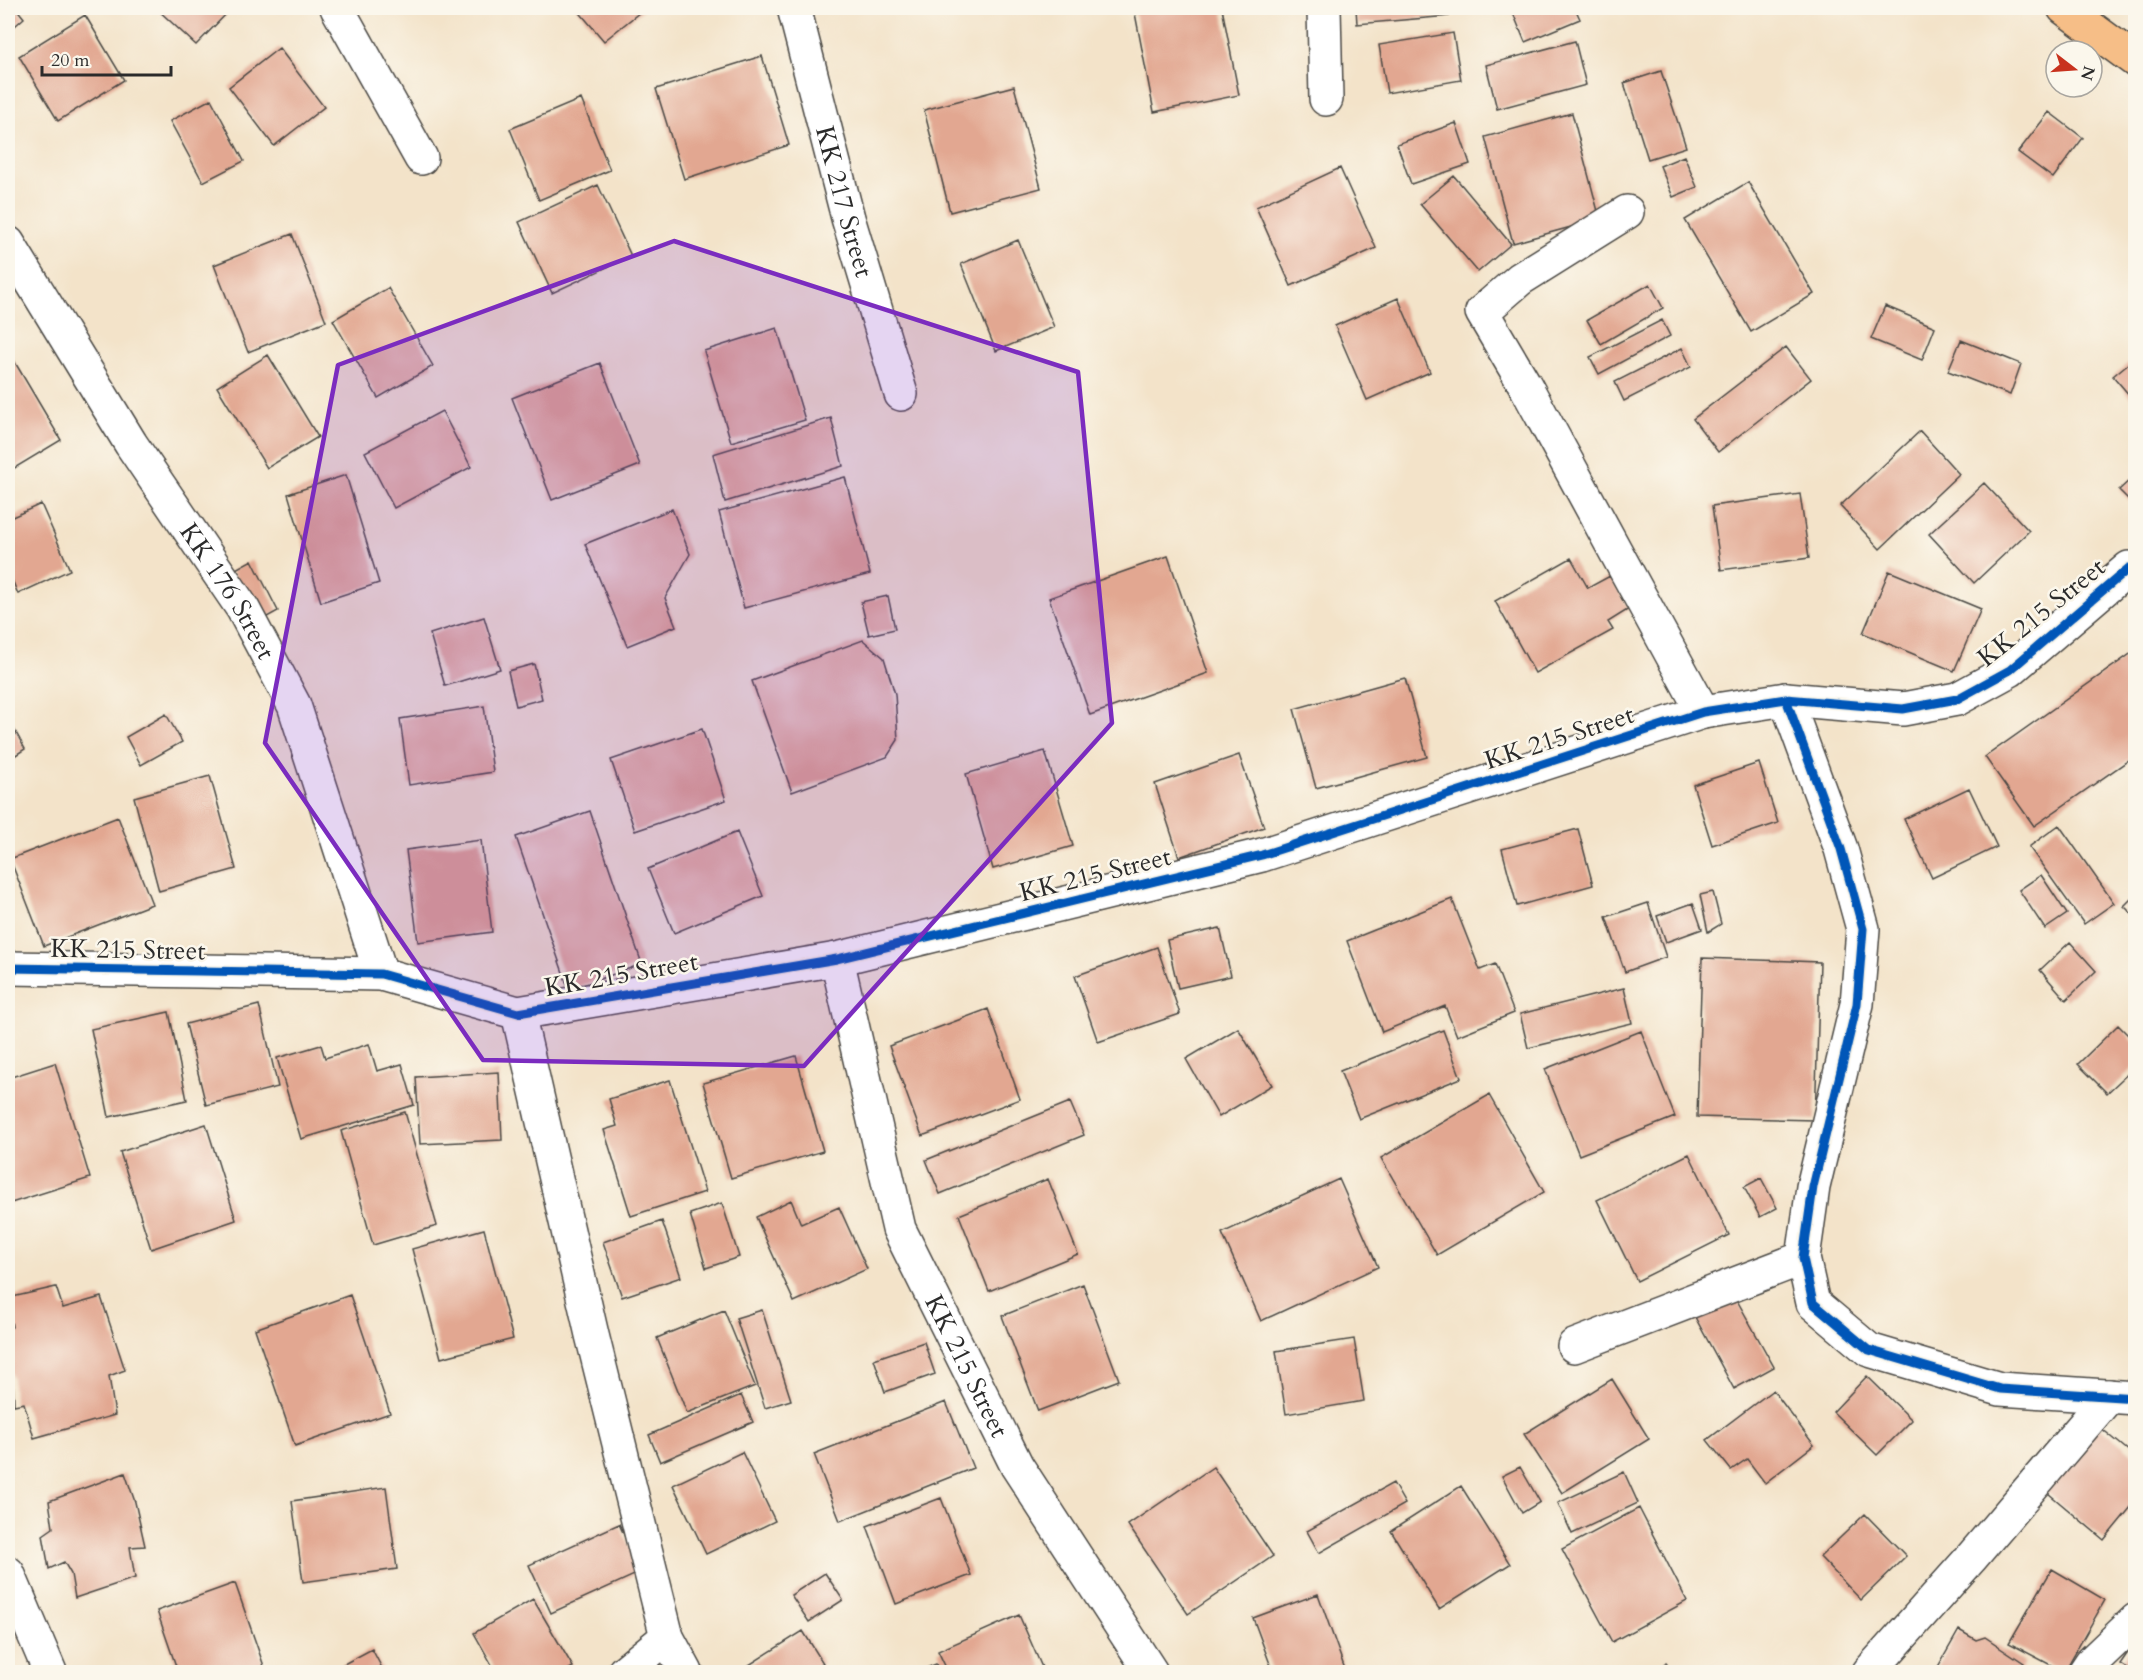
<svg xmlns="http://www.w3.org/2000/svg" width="2143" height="1680" font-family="Cardo,serif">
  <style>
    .building { fill: #e2a791 }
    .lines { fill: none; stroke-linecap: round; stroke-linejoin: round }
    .minor-casing { stroke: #494743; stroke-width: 36 }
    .major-casing { stroke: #494743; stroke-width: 36 }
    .minor { stroke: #fff; stroke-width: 33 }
    .major { stroke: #f6be87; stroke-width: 33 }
    .cycleway-casing { stroke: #fbf7ec; stroke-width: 13 }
    .cycleway { stroke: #0057b8; stroke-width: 9 }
    .marked { fill: #7b2cbf; fill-opacity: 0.2; stroke: #7b2cbf; stroke-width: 4.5; stroke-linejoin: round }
    .labels { text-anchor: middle; stroke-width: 5; stroke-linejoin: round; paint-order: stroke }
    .street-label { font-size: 26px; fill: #2b2b2b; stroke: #fbf7ec }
  </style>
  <rect width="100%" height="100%" fill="#fbf7ec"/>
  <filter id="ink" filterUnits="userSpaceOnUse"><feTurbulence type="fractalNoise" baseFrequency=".0167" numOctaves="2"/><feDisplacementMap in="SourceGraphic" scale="12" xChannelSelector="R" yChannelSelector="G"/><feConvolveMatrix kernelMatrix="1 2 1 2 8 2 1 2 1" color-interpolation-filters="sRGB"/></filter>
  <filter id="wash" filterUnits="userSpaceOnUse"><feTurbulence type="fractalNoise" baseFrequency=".008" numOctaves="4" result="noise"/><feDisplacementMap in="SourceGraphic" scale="24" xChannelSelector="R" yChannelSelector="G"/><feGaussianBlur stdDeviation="1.35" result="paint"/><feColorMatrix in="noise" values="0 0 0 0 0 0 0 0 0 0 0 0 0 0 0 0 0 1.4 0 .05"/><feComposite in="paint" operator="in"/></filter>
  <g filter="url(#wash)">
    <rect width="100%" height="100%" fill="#f3e3c9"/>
    <g id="blocks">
      <!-- building -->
      <path class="building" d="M 8,8 L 16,8 L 24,18 L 8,32 Z
        M 156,8 L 232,8 L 196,45 Z
        M 576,8 L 645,8 L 604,41 Z
        M 1134,8 L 1222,8 L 1239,95 L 1154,112 Z
        M 1356,8 L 1448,8 L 1449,16 L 1357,24 Z
        M 1511,8 L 1575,8 L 1580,19 L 1525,42 Z
        M 85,15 L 124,80 L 58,121 L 19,56 Z
        M 1453,33 L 1461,80 L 1387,93 L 1379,45 Z
        M 1575,41 L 1586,85 L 1497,109 L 1486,65 Z
        M 279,48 L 324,107 L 274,146 L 229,87 Z
        M 762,56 L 789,145 L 684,179 L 656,89 Z
        M 1661,71 L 1686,147 L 1648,159 L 1624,83 Z
        M 1014,86 L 1041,188 L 950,212 L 924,110 Z
        M 211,99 L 244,161 L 203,182 L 170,121 Z
        M 581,99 L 610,170 L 539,200 L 510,129 Z
        M 2049,112 L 2083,138 L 2053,178 L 2018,152 Z
        M 1572,113 L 1600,219 L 1513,243 L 1485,137 Z
        M 1456,123 L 1470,164 L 1411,184 L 1397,144 Z
        M 1684,156 L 1697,187 L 1673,197 L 1660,166 Z
        M 1340,168 L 1376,248 L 1291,286 L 1256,207 Z
        M 1454,176 L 1511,244 L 1478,272 L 1420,204 Z
        M 1748,182 L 1814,294 L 1751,332 L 1685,220 Z
        M 598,185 L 631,256 L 552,293 L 519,222 Z
        M 292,234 L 326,321 L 248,352 L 214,265 Z
        M 1018,240 L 1054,327 L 996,351 L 961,264 Z
        M 1650,284 L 1663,308 L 1601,344 L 1587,320 Z
        M 388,288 L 433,366 L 378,398 L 333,320 Z
        M 1398,298 L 1430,372 L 1367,400 L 1335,326 Z
        M 1885,306 L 1935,327 L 1922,360 L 1871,339 Z
        M 1662,320 L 1670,336 L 1599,374 L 1590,357 Z
        M 777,328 L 805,420 L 731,442 L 704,351 Z
        M 1961,340 L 2021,364 L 2010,395 L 1948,371 Z
        M 1786,347 L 1811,379 L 1718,452 L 1693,419 Z
        M 1682,348 L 1691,367 L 1624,401 L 1615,382 Z
        M 10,354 L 61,440 L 8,472 L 8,356 Z
        M 268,355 L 318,437 L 267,468 L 217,387 Z
        M 2136,357 L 2136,403 L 2113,376 Z
        M 600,363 L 640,465 L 552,500 L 512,398 Z
        M 442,411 L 471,467 L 394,508 L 365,452 Z
        M 831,418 L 843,466 L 725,502 L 713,454 Z
        M 1920,431 L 1959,474 L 1880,549 L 1840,506 Z
        M 346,475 L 379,583 L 321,602 L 288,494 Z
        M 845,477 L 870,574 L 744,608 L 719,512 Z
        M 2131,479 L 2136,483 L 2133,504 L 2119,490 Z
        M 1984,483 L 2029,531 L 1974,583 L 1929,534 Z
        M 1800,494 L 1809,558 L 1721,570 L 1712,506 Z
        M 41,504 L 70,570 L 18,594 L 8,570 L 8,519 Z
        M 672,509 L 690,554 L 665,598 L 676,626 L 627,646 L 585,544 Z
        M 1168,556 L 1208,673 L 1090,715 L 1049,598 Z
        M 1571,558 L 1588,588 L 1610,576 L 1629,609 L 1608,622 L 1613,630 L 1535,673 L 1495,601 Z
        M 252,560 L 278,611 L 258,622 L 232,571 Z
        M 1889,571 L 1981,609 L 1954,671 L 1863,633 Z
        M 888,596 L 895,629 L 869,635 L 861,602 Z
        M 484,617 L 500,669 L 445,686 L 430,634 Z
        M 863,640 L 884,658 L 895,694 L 898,740 L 887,757 L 792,792 L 752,681 Z
        M 2136,650 L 2136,755 L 2034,826 L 1985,757 Z
        M 534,664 L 542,699 L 516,706 L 508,671 Z
        M 1405,678 L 1427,757 L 1316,788 L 1294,709 Z
        M 484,706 L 493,772 L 409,785 L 400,719 Z
        M 166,714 L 182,742 L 141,765 L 126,737 Z
        M 8,718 L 25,749 L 8,760 Z
        M 702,729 L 726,800 L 635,831 L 611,760 Z
        M 1045,751 L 1073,846 L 993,869 L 966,774 Z
        M 1239,755 L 1264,827 L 1179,857 L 1155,784 Z
        M 1759,763 L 1778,823 L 1712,845 L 1693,785 Z
        M 210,776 L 236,869 L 159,891 L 134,797 Z
        M 1969,788 L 1997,847 L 1932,878 L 1904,819 Z
        M 590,811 L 642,964 L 569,990 L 516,837 Z
        M 118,817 L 152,904 L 44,946 L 10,859 Z
        M 2059,825 L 2114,903 L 2084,924 L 2029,847 Z
        M 1578,829 L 1593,885 L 1517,906 L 1502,849 Z
        M 737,832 L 763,896 L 674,933 L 648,869 Z
        M 481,840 L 492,932 L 418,942 L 406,850 Z
        M 2041,875 L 2067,914 L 2045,929 L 2019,890 Z
        M 1713,892 L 1721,924 L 1708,932 L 1700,895 Z
        M 2136,894 L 2136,918 L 2124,906 Z
        M 1452,899 L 1480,970 L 1495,964 L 1514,1013 L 1457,1036 L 1445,1006 L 1382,1032 L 1347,941 Z
        M 1648,903 L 1666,957 L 1625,972 L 1606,917 Z
        M 1693,903 L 1702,929 L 1666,942 L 1657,916 Z
        M 1220,928 L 1231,976 L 1178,988 L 1167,940 Z
        M 2070,942 L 2096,971 L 2066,1000 L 2040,970 Z
        M 1157,947 L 1180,1014 L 1098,1042 L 1075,976 Z
        M 1702,958 L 1820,962 L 1815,1120 L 1697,1117 Z
        M 1624,988 L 1632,1023 L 1528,1048 L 1520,1014 Z
        M 259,1005 L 278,1087 L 206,1105 L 186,1024 Z
        M 988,1009 L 1020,1099 L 922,1136 L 889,1046 Z
        M 169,1012 L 187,1100 L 109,1117 L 91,1029 Z
        M 2118,1025 L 2136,1043 L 2136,1066 L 2107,1093 L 2078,1064 Z
        M 1238,1028 L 1272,1085 L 1219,1117 L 1186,1059 Z
        M 1443,1030 L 1461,1078 L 1359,1119 L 1340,1071 Z
        M 1641,1031 L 1675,1117 L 1579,1155 L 1545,1069 Z
        M 369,1044 L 377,1071 L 402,1064 L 414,1105 L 301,1139 L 277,1058 L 321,1045 L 325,1058 Z
        M 796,1056 L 823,1151 L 731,1178 L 703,1083 Z
        M 55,1063 L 90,1178 L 8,1204 L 8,1078 Z
        M 499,1072 L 502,1140 L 420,1144 L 416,1077 Z
        M 670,1080 L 705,1192 L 631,1216 L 604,1130 L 617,1126 L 609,1099 Z
        M 1489,1095 L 1544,1192 L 1437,1255 L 1381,1158 Z
        M 1070,1102 L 1084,1135 L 940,1194 L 926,1160 Z
        M 405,1112 L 437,1226 L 373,1245 L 341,1131 Z
        M 206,1124 L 236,1220 L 151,1249 L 120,1152 Z
        M 1689,1154 L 1729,1235 L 1637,1281 L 1597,1200 Z
        M 1761,1178 L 1777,1208 L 1760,1217 L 1744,1187 Z
        M 1048,1179 L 1078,1254 L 989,1291 L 959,1215 Z
        M 1339,1179 L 1378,1267 L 1261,1321 L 1222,1233 Z
        M 791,1200 L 801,1224 L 839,1207 L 867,1269 L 794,1302 L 756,1217 Z
        M 722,1203 L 739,1257 L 706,1268 L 690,1214 Z
        M 662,1221 L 681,1277 L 622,1297 L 603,1242 Z
        M 484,1229 L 513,1339 L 441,1358 L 412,1249 Z
        M 1083,1284 L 1119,1380 L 1038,1411 L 1002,1316 Z
        M 56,1287 L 63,1308 L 101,1297 L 125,1370 L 109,1376 L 115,1415 L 34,1438 L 24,1403 L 14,1405 L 13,1379 L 8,1365 L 8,1330 L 12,1327 L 8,1298 Z
        M 350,1295 L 390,1413 L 295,1446 L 255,1329 Z
        M 1734,1295 L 1774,1367 L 1734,1389 L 1695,1317 Z
        M 724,1310 L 755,1386 L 687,1413 L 657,1338 Z
        M 762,1310 L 791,1400 L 765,1408 L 736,1318 Z
        M 1354,1339 L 1364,1401 L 1286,1414 L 1276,1351 Z
        M 924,1342 L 935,1374 L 885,1392 L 874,1359 Z
        M 1867,1376 L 1912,1420 L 1877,1455 L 1833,1412 Z
        M 1612,1379 L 1649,1439 L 1562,1493 L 1524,1434 Z
        M 1773,1390 L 1814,1445 L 1765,1483 L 1747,1459 L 1731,1470 L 1707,1440 Z
        M 741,1395 L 753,1422 L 660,1462 L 649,1435 Z
        M 946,1402 L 973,1468 L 840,1521 L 814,1454 Z
        M 2095,1423 L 2136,1457 L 2136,1501 L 2104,1540 L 2042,1488 Z
        M 742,1452 L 775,1521 L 706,1554 L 673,1485 Z
        M 1213,1467 L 1273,1556 L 1188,1614 L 1128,1525 Z
        M 1520,1467 L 1540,1502 L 1522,1513 L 1502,1476 Z
        M 1624,1472 L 1638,1503 L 1572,1534 L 1558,1503 Z
        M 125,1473 L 135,1502 L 145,1546 L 130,1547 L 135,1578 L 75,1598 L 71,1574 L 64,1562 L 49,1569 L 43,1535 L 53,1528 L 49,1501 Z
        M 1393,1483 L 1405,1504 L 1319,1553 L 1307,1531 Z
        M 1461,1486 L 1510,1564 L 1439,1609 L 1391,1531 Z
        M 386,1487 L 397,1569 L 303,1582 L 292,1501 Z
        M 941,1498 L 971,1575 L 896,1604 L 867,1526 Z
        M 1639,1508 L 1687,1601 L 1612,1642 L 1562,1549 Z
        M 1865,1514 L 1906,1556 L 1861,1600 L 1820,1557 Z
        M 619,1524 L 641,1572 L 551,1613 L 529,1565 Z
        M 2052,1569 L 2105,1600 L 2064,1672 L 2009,1643 Z
        M 825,1573 L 843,1600 L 809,1622 L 791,1595 Z
        M 235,1583 L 266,1672 L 178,1672 L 157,1611 Z
        M 1318,1594 L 1346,1672 L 1273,1672 L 1253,1618 Z
        M 533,1599 L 573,1667 L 564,1672 L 496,1672 L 474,1633 Z
        M 1019,1615 L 1044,1672 L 948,1672 L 938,1651 Z
        M 1959,1630 L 1976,1640 L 1985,1637 L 2024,1663 L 2020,1672 L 1935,1672 Z
        M 803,1631 L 823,1663 L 809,1672 L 753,1672 L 749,1665 Z
        M 2136,1641 L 2136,1672 L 2133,1672 L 2120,1664 Z
        M 372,1649 L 384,1672 L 329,1672 Z
        M 1666,1662 L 1670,1672 L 1656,1672 Z
        M 936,1664 L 940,1672 L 917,1672 Z"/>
    </g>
  </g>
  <g filter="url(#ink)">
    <use href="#blocks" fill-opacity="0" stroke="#494743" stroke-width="1.5"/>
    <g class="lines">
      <!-- minor casing -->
      <g class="minor-casing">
        <g id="minor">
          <path d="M 337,8 L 421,158"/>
          <path id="s1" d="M 794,8 L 848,218 L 901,394"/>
          <path d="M 1324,8 L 1326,99"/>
          <path d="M 1627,212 L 1520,279 L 1482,312 L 1525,385 L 1703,712"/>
          <path id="s2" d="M 8,243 L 131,444 L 243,609 L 294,705 L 381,974"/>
          <path d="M 1786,699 L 1841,849 L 1863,929 L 1857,1004 L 1813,1187 L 1803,1258 L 1813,1303 L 1869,1350 L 2000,1389 L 2136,1398"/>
          <path id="s3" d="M 837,959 L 899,1229 L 1017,1466 L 1151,1672"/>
          <path d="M 8,968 L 381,974 L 518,1013 L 837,959 L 1262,855 L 1703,712 L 1786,699 L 1903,709 L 1957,699 L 2010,670 L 2129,568 L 2136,569"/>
          <path d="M 518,1013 L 592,1335 L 667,1637 L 686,1672"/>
          <path d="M 1574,1346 L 1803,1258"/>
          <path d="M 8,1573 L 50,1672"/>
          <path d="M 624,1672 L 667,1637"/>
          <path d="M 1869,1672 L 1971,1558 L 2109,1396"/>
          <path d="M 2085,1672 L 2091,1663 L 2136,1620"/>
        </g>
      </g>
      <!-- major casing -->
      <g class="major-casing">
        <path id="major" d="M 2064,8 L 2136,61"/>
      </g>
      <!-- minor -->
      <use href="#minor" class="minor"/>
      <!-- major -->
      <use href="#major" class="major"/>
      <!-- cycleway casing -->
      <g class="cycleway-casing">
        <path id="cycleway" d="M 1786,699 L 1841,849 L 1863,929 L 1857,1004 L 1813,1187 L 1803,1258 L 1813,1303 L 1869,1350 L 2000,1389 L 2136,1398
          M 8,968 L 381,974 L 518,1013 L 837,959 L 1262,855 L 1703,712 L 1786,699 L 1903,709 L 1957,699 L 2010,670 L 2129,568 L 2136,569"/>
      </g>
      <!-- cycleway -->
      <use href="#cycleway" class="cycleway"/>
    </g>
  </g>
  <!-- marked area -->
  <path class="marked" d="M 674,241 L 1078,372 L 1112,723 L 804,1066 L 483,1060 L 265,743 L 338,365 Z"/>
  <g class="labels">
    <!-- street labels -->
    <g class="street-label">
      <text dy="9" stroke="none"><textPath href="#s1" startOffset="200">KK 217 Street</textPath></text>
      <text dy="9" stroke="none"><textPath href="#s2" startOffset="412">KK 176 Street</textPath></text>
      <text transform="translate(2041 612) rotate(-39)" y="9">KK 215 Street</text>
      <text transform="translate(1559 737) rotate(-18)" y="9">KK 215 Street</text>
      <text transform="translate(1095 874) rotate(-14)" y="9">KK 215 Street</text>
      <text transform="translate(128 949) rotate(1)" y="9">KK 215 Street</text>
      <text transform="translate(621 974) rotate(-10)" y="9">KK 215 Street</text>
      <text dy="9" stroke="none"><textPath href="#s3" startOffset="430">KK 215 Street</textPath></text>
    </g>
  </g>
  <!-- margin -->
  <rect width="2143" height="1680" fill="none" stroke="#fbf7ec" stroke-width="30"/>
  <!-- north arrow -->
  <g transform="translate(2074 69) rotate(107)"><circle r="28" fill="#fbf7ec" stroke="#a8a59f" stroke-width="1.5"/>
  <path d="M0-4.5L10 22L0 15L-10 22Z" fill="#c8321e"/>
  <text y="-9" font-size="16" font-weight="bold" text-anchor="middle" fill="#2b2b2b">N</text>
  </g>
  <!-- scale -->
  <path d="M42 66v9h129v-9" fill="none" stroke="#2b2b2b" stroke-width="3"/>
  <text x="51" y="66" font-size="18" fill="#2b2b2b" stroke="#fbf7ec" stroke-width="4.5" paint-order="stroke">20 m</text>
</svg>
